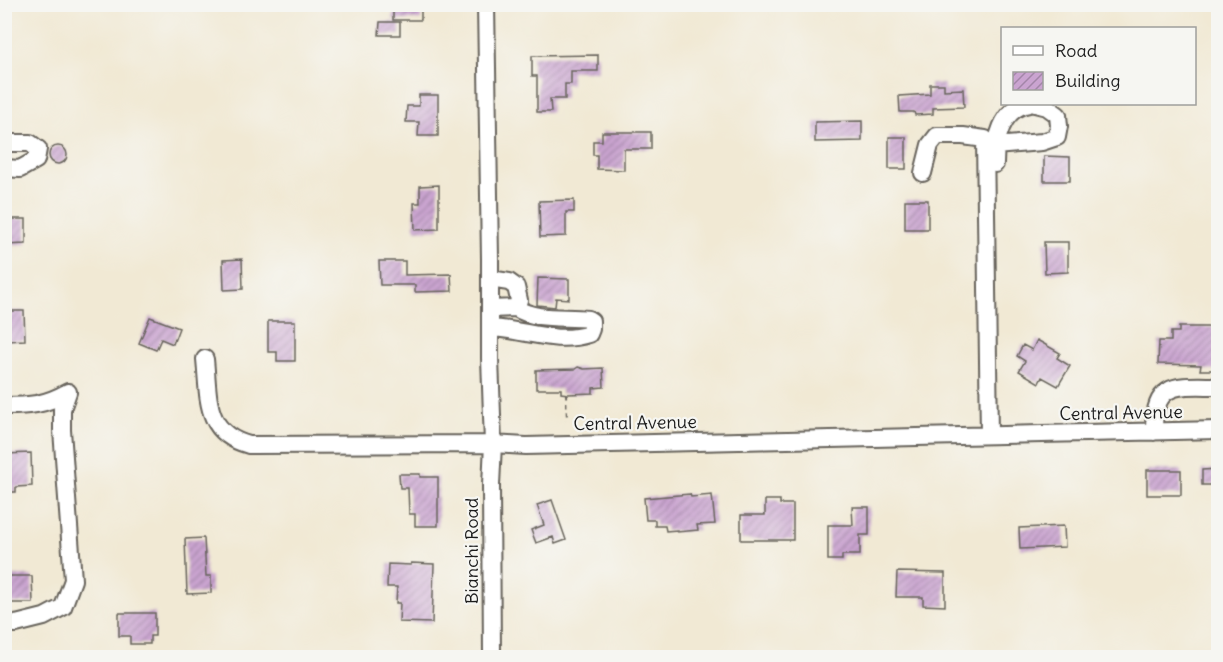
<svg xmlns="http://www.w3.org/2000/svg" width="1223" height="662" font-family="Delius,sans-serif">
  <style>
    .building { fill: url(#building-hatch) }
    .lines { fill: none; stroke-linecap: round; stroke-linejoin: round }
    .minor-casing { stroke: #67645c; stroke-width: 20 }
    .path { stroke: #67645c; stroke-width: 2; stroke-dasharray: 4.5 4.5; stroke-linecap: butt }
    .minor { stroke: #fff; stroke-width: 16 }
    .labels { text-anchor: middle; stroke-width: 4.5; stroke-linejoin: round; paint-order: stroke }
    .street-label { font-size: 18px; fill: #1c1c1c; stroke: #f6f6f2 }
  </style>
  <defs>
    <pattern id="building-hatch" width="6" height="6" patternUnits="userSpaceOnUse" patternTransform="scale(1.5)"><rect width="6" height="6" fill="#caa4d0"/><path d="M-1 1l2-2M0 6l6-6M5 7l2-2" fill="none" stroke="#a385a8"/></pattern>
  </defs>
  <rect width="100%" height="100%" fill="#f6f6f2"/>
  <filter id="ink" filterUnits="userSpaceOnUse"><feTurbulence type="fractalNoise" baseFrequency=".0167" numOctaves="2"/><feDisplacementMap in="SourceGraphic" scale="12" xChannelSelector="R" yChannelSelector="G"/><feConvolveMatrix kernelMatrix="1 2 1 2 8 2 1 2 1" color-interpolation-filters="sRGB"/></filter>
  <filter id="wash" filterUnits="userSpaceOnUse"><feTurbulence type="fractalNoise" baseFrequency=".008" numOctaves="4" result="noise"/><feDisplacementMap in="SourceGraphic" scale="24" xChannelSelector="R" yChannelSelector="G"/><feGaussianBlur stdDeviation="1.35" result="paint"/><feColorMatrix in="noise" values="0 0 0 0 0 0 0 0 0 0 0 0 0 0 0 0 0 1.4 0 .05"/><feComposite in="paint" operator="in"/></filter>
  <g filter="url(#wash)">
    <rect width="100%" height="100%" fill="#f1e9d4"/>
    <g id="blocks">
      <!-- building -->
      <path class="building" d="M 393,4 L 421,4 L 421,20 L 393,20 Z
        M 380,22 L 400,22 L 400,35 L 379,35 Z
        M 598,55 L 598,71 L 571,71 L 571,84 L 565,84 L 565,99 L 550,99 L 551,112 L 537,112 L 537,76 L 532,76 L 532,56 Z
        M 930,84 L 944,84 L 944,90 L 963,89 L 964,107 L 933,108 L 933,114 L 915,115 L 914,112 L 900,112 L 899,96 L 930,94 Z
        M 419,95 L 438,95 L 438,136 L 418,136 L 419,122 L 406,122 L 407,106 L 419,106 Z
        M 862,121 L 862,141 L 815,142 L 815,122 Z
        M 602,132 L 651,132 L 651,149 L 624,149 L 624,170 L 597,169 L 597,155 L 593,155 L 593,141 L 602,141 Z
        M 889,137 L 906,137 L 906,169 L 889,169 Z
        M49 155a9 9 0 1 1 18 0a9 9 0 1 1-18 0Z
        M 1044,156 L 1070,157 L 1070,181 L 1044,181 Z
        M 439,185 L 439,229 L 415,230 L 414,203 L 420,203 L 420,186 Z
        M 574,200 L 574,212 L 566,212 L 566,236 L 540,237 L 539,201 Z
        M 905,200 L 928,200 L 928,229 L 905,229 Z
        M 4,219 L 26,219 L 26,244 L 4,245 Z
        M 1044,242 L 1068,242 L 1068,272 L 1045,273 Z
        M 242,259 L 243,289 L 224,290 L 223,260 Z
        M 379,261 L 405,261 L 405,275 L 451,274 L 452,291 L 415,292 L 415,285 L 380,285 Z
        M 538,278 L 569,279 L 569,299 L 556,298 L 555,307 L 537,305 Z
        M 4,311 L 24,311 L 25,340 L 7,341 L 7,336 L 4,336 Z
        M 150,317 L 179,328 L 173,344 L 161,339 L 156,350 L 139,343 Z
        M 268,321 L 295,321 L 295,361 L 277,361 L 277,352 L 268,352 Z
        M 1179,327 L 1216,327 L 1216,355 L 1218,355 L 1217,370 L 1200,370 L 1201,365 L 1158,364 L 1159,341 L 1171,341 L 1171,332 L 1179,332 Z
        M 1037,340 L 1060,353 L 1057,358 L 1070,366 L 1058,386 L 1042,377 L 1039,383 L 1019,371 L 1025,361 L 1017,356 L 1023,345 L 1032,350 Z
        M 578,367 L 584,369 L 603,368 L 604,387 L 593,388 L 593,393 L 568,394 L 561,393 L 561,389 L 536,389 L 536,370 L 575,369 Z
        M 31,453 L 32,486 L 16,487 L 16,492 L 4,492 L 4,454 Z
        M 1218,469 L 1218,485 L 1202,485 L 1202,470 Z
        M 1147,470 L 1181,470 L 1181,495 L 1147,495 Z
        M 399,474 L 420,474 L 420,477 L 438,477 L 438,526 L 415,526 L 415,514 L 409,514 L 408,488 L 400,488 Z
        M 690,494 L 691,497 L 712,495 L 715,524 L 697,525 L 698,530 L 677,532 L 677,530 L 666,531 L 665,526 L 655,526 L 655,520 L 646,520 L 644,498 Z
        M 552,500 L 566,540 L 555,544 L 553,537 L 536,543 L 531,530 L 544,525 L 537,505 Z
        M 765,500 L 780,500 L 780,504 L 793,504 L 793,540 L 741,540 L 741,515 L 765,515 Z
        M 852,507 L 869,507 L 869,535 L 860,535 L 860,555 L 842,555 L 842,560 L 828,560 L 828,525 L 853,525 Z
        M 1064,526 L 1065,547 L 1020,549 L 1019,528 Z
        M 204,538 L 206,576 L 211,576 L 211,593 L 187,594 L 185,539 Z
        M 411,563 L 434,564 L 432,623 L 399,622 L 400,603 L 396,603 L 397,587 L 387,587 L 388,564 L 411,565 Z
        M 897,572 L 945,573 L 945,606 L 923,605 L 923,597 L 896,597 Z
        M 4,576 L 32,576 L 33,603 L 4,603 Z
        M 119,613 L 155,613 L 155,636 L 150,636 L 150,644 L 130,644 L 130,636 L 119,636 Z"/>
    </g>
  </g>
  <g filter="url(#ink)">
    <use href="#blocks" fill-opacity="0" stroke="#67645c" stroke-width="1.5"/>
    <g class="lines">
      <!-- minor casing -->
      <g class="minor-casing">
        <path id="minor" d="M 486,4 L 490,259 L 490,358 L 493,444 L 526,446 L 1218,430
          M 4,143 L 30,143 L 38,149 L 36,160 L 20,169 L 4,168
          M 995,146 L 1042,142 L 1057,137 L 1059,126 L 1058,115 L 1047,107 L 1035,104
          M 995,164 C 995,141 1001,108 1029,104
          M 923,173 L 930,145 L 937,136 L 963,136 L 985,139 L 989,435
          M 490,309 L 516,308 L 519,300 L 516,287 L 509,282 L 490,279
          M 490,328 C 524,329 555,345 589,334 L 591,329 L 591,321 L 588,319 C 565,316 536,321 516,308
          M 205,359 C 209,398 204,433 249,445 L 493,444 L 491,485 L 492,658
          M 4,406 C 30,406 45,405 68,392
          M 1154,432 C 1153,380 1178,386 1218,386
          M 4,623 L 16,624 L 44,617 L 63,607 L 73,580 L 62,430 L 62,409 L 68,392"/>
      </g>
      <!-- path -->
      <path class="path" d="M 566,393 L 567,421"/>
      <!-- minor -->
      <use href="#minor" class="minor"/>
    </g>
  </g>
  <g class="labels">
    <!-- street labels -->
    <g class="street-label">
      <text transform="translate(1121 413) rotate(-1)" y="6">Central Avenue</text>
      <text transform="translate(635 423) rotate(-1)" y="6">Central Avenue</text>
      <text transform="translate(472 551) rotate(-90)" y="6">Bianchi Road</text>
    </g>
  </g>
  <!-- margin -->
  <rect width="1223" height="662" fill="none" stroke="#f6f6f2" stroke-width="24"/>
  <!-- legend -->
  <rect x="1001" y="27" width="195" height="78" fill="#f6f6f2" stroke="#9f9f9c" stroke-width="1.5"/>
  <rect x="1013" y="46" width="30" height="9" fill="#ffffff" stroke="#9f9f9c" stroke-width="1.5"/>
  <text x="1055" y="57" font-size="18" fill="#1c1c1c">Road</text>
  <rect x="1013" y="72" width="30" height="18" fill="url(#building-hatch)" stroke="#9f9f9c" stroke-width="1.5"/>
  <text x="1055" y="87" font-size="18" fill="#1c1c1c">Building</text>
</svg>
